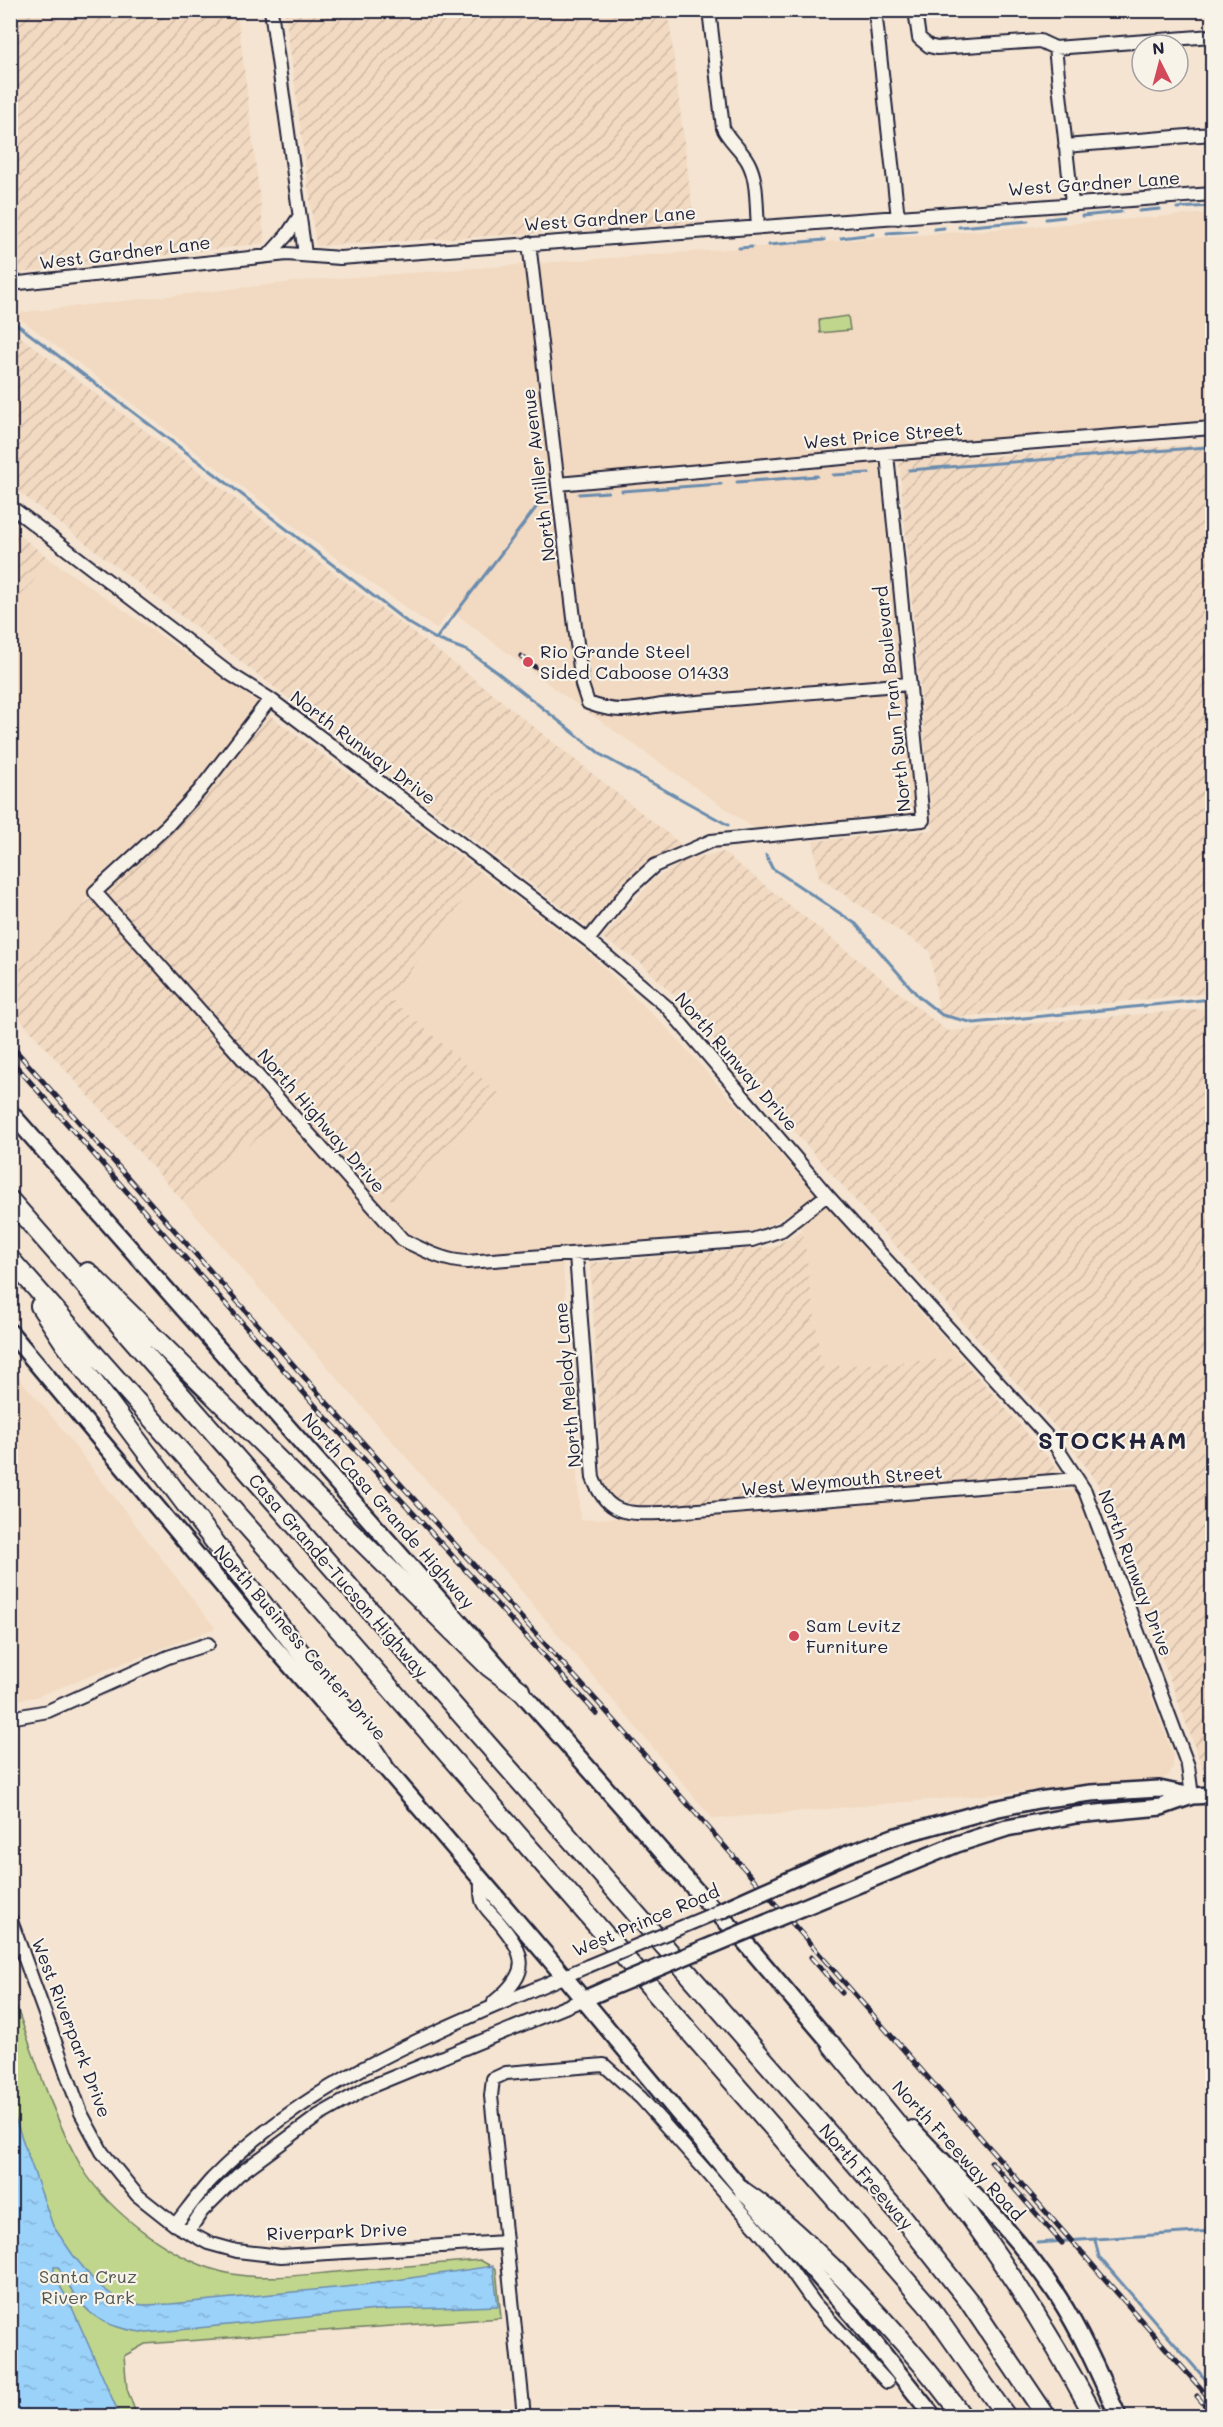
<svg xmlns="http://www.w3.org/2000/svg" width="1223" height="2427" font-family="Mali,sans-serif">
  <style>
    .built { fill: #f2d9c1 }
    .industrial { fill: url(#industrial-furrows) }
    .park { fill: #c0d68c; stroke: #717c64; stroke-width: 1.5 }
    .water { fill: url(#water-ripples); stroke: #6b8cae; stroke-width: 1.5 }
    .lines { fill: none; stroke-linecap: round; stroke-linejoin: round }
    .stream { stroke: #6b8cae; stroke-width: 3 }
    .minor-casing { stroke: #22223b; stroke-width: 16 }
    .major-casing { stroke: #22223b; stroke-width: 20 }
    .highway-casing { stroke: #22223b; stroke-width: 22 }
    .minor { stroke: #f7f3e8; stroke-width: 12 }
    .major { stroke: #f7f3e8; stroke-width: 15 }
    .highway { stroke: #f7f3e8; stroke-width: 18 }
    .rail-casing { stroke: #22223b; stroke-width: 5 }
    .rail { stroke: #f7f3e8; stroke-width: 3; stroke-dasharray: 9; stroke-linecap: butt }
    .minor-bridge-casing { stroke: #22223b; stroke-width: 16; stroke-linecap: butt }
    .major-bridge-casing { stroke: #22223b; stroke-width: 20; stroke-linecap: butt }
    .minor-bridge { stroke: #f7f3e8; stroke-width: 12 }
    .major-bridge { stroke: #f7f3e8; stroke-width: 15 }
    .poi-dot { fill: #d1495b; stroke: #f7f3e8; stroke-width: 2 }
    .labels { text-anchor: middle; stroke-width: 4.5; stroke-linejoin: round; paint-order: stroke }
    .street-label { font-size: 18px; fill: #22223b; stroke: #f7f3e8 }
    .poi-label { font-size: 18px; fill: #22223b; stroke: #f7f3e8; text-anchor: start }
    .park-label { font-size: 18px; fill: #515853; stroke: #f7f3e8 }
    .district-label { font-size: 24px; font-weight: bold; letter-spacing: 1.5px; fill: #22223b; stroke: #f7f3e8 }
  </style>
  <defs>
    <pattern id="industrial-furrows" width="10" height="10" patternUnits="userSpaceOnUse" patternTransform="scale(1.5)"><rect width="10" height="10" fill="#f2d9c1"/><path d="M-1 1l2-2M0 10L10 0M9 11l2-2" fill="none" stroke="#cfbaa7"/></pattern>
    <pattern id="water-ripples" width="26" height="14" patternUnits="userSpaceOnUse" patternTransform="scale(1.5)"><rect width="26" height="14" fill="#9bd2fa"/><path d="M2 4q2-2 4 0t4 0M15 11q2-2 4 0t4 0" fill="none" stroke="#85b4d7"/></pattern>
  </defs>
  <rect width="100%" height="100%" fill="#f4e4d1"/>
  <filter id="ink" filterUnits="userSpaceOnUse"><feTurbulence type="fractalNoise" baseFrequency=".0167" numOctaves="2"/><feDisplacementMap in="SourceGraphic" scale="12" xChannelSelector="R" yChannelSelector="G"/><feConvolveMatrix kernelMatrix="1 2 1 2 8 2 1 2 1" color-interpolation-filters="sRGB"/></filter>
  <g filter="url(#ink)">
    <!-- built -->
    <path class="built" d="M 1212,213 L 1212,424 L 877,446 L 915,815 L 758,831 L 562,694 L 451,610 L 436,629 L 336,558 L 18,317 L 17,313 L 303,281 Z
      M 51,560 L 258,703 L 204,774 L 176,807 L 96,879 L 82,907 L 11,970 L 11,608 Z
      M 483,874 L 589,954 L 671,1032 L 961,1358 L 822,1367 L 803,1231 L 789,1213 L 773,1223 L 744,1234 L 562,1249 L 580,1520 L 1076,1490 L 1173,1756 L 1173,1767 L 1168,1776 L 1162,1779 L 713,1819 L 482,1544 L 183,1201 L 298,1104 L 396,1205 L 499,1094 L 390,998 Z
      M 11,1369 L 50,1414 L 215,1628 L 35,1697 L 11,1701 Z"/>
    <!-- industrial -->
    <path class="industrial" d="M 10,11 L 237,11 L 265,243 L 11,274 Z
      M 285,11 L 668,11 L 694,224 L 316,246 Z
      M 10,329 L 460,668 L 683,846 L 640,867 L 588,927 L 11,486 Z
      M 1212,444 L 1212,993 L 940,1019 L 930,951 L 819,878 L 813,841 L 933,830 L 899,461 Z
      M 11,529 L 51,560 L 11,608 Z
      M 269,715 L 483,874 L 390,998 L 500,1094 L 396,1205 L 298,1104 L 183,1201 L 11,1009 L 10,970 L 188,813 Z
      M 723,852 L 947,1031 L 1212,1008 L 1212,1777 L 1206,1777 L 1097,1482 L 1067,1440 L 674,995 L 640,962 L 602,938 L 653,880 L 686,860 Z
      M 803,1231 L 822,1367 L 961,1358 L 1062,1473 L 647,1509 L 616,1499 L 603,1486 L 590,1263 L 773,1247 Z"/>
    <!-- park -->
    <path class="park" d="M 848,316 L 850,330 L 820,333 L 819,320 Z
      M 10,1989 C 31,2045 51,2114 81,2166 C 109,2213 177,2264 232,2274 C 266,2280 302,2275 336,2272 C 384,2268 432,2264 480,2260 L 496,2269 L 501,2318 L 145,2344 L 124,2356 L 127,2389 L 137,2416 L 11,2416 Z"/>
    <!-- water -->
    <path class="water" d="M 11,2107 L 53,2226 L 73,2255 L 96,2283 L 115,2297 L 129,2303 L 144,2305 L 171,2304 L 355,2286 L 493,2266 L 498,2306 L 377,2310 L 147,2333 C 95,2326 83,2312 58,2267 L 54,2267 L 54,2276 L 70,2303 L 120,2416 L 11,2416 Z"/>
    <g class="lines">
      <!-- stream -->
      <path class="stream" d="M 1177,208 L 1212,206
        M 1139,211 L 1160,209
        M 1082,216 L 1121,212
        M 1046,219 L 1064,217
        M 959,227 L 1028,221
        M 934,229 L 944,228
        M 887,233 L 916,231
        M 841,238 L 874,234
        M 769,245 L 824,240
        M 739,248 L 752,247
        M 11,320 L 219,477 L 407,622 L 436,639 L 468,651 L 497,672 L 603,756 L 728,825
        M 909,470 L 1207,447
        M 833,475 L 869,473
        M 737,482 L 817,476
        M 622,491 L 721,484
        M 579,494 L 608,492
        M 436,639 L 541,501
        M 766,855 L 772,868 L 856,924 L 919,997 L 942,1015 L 974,1023 L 1212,999
        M 1095,2240 L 1099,2257 L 1212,2387
        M 1037,2243 L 1212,2231"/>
      <!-- minor casing -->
      <g class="minor-casing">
        <path id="minor" d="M 271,10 L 305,254
          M 709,10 L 723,128 C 729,141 741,149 748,162 C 758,180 756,206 758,226
          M 875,10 L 898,218
          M 915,10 L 919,38 L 929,46 L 937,48 L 1040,41 L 1055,48 L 1212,36
          M 1055,48 L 1072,203
          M 1065,146 L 1212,134
          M 529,243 L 582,685 L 588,703 C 617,714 632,710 662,705 L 909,684
          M 268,256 L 287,235 L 299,217
          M 10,284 L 287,254 L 340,258 L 1212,194
          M 558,484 L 887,454 L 1212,428
          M 10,506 L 230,674 L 270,699 L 588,940 L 667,1007 L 827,1195 L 1055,1445 L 1085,1491 L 1188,1766 L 1192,1796
          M 270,699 L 200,790 L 167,826 L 95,892 L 403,1240 C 424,1250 443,1261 467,1262 L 752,1240 L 782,1230 L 827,1195
          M 588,940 L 630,888 L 654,866 L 711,841 L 923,820 L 887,454
          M 576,1255 L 593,1478 C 607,1515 627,1514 662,1513 L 1077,1479
          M 10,1718 L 48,1711 L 168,1657 L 208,1644
          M 481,1880 C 481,1886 480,1897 483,1903 C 486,1909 493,1916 498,1921 C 526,1955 532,1971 494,2002
          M 10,1918 L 81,2113 L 102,2152 L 137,2195 L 175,2225 L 208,2243 L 237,2251 L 281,2256 L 505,2242
          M 175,2225 C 187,2210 199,2193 212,2179 C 317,2072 454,2025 588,1966
          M 188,2232 L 202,2211 L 238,2175 L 318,2116 L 367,2088 L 582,2000
          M 524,2416 L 491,2096 L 493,2079 L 506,2073 L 604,2065 L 641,2098 L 754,2225 L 788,2266 L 815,2304 L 887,2382"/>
      </g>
      <!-- major casing -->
      <g class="major-casing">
        <path id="major" d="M 10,1112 L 700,1895 L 738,1934 L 839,2053
          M 10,1332 L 269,1641 L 349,1733 L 383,1765 L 552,1962 L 744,2192 L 854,2317 L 933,2416
          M 850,1853 L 893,1837 L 994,1809 L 1038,1800 L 1091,1793 L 1159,1789 L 1192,1796 L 1212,1795
          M 862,1883 L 957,1844 L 1007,1828 L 1076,1815 L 1161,1807 L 1192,1796
          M 582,2000 L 607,1989
          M 912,2129 C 963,2183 1018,2235 1059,2298 C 1083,2336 1100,2376 1118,2416"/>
      </g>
      <!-- highway casing -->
      <g class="highway-casing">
        <path id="highway" d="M 10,1200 L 902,2217 L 968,2300 L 1046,2416
          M 10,1259 L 350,1642 L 930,2308 L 1006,2416
          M 88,1272 L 489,1667 L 520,1690
          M 40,1306 L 65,1344 L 183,1501 L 352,1719 L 383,1765
          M 832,2045 C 871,2093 912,2140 950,2190 C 1004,2261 1052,2337 1094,2416
          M 744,2192 C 778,2215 806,2242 835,2270 C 881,2316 925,2364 962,2416"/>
      </g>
      <!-- minor -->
      <use href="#minor" class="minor"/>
      <!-- major -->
      <use href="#major" class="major"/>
      <!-- highway -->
      <use href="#highway" class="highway"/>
      <!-- rail casing -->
      <g class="rail-casing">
        <path id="rail" d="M 521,656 L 535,667
          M 10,1044 L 328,1404 L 605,1710 L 1212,2401
          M 10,1059 L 319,1410 L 597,1714
          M 811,1957 L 842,1993
          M 991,2162 L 1062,2243
          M 1197,2396 L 1212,2414"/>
      </g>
      <!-- rail -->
      <use href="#rail" class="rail"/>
      <!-- minor-bridge casing -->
      <g class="minor-bridge-casing">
        <path id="minor-bridge" d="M 588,1966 L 718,1912"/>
      </g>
      <!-- major-bridge casing -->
      <g class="major-bridge-casing">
        <path id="major-bridge" d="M 718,1912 L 850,1853
          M 607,1989 L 862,1883"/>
      </g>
      <!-- minor-bridge -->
      <use href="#minor-bridge" class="minor-bridge"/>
      <!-- major-bridge -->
      <use href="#major-bridge" class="major-bridge"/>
    </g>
  </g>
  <!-- markers -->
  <g class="poi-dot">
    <circle cx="528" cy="662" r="6"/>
    <circle cx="794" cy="1636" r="6"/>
  </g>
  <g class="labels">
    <!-- street labels -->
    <g class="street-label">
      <text transform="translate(1094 184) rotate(-4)" y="6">West Gardner Lane</text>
      <text transform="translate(610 219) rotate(-4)" y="6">West Gardner Lane</text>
      <text transform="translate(125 253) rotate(-7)" y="6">West Gardner Lane</text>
      <text transform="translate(883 436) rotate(-5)" y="6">West Price Street</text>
      <text transform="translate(539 475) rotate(-97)" y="6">North Miller Avenue</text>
      <text transform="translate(893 699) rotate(-96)" y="6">North Sun Tran Boulevard</text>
      <text transform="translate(363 748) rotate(37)" y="6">North Runway Drive</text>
      <text transform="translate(736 1062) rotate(49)" y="6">North Runway Drive</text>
      <text transform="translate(321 1121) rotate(49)" y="6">North Highway Drive</text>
      <text transform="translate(568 1385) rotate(-95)" y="6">North Melody Lane</text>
      <text transform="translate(842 1481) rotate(-5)" y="6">West Weymouth Street</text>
      <text transform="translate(388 1511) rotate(49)" y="6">North Casa Grande Highway</text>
      <text transform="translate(1135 1573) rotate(69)" y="6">North Runway Drive</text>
      <text transform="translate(338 1576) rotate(49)" y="6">Casa Grande-Tucson Highway</text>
      <text transform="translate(300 1643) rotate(49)" y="6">North Business Center Drive</text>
      <text transform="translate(646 1921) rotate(-23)" y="6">West Prince Road</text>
      <text transform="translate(71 2028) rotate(69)" y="6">West Riverpark Drive</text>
      <text transform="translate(958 2151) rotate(47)" y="6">North Freeway Road</text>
      <text transform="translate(866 2177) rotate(49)" y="6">North Freeway</text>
      <text transform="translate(337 2232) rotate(-2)" y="6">Riverpark Drive</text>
    </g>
    <!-- poi labels -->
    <g class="poi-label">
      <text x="540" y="658">Rio Grande Steel<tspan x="540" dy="21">Sided Caboose 01433</tspan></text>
      <text x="806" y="1632">Sam Levitz<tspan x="806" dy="21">Furniture</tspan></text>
    </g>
    <!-- park labels -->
    <g class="park-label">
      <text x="88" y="2283">Santa Cruz<tspan x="88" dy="21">River Park</tspan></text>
    </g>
    <!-- district labels -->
    <g class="district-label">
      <text x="1113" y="1449">STOCKHAM</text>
    </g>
  </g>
  <!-- margin -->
  <rect width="1223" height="2427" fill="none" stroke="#f7f3e8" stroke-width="36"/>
  <rect x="18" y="18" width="1187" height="2391" fill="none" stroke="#22223b" stroke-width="2" filter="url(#ink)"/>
  <!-- north arrow -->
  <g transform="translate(1160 63) rotate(354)"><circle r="28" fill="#f7f3e8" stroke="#a29fa3" stroke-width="1.5"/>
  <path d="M0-4.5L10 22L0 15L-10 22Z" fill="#d1495b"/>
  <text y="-9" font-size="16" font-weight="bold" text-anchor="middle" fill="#22223b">N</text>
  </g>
</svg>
